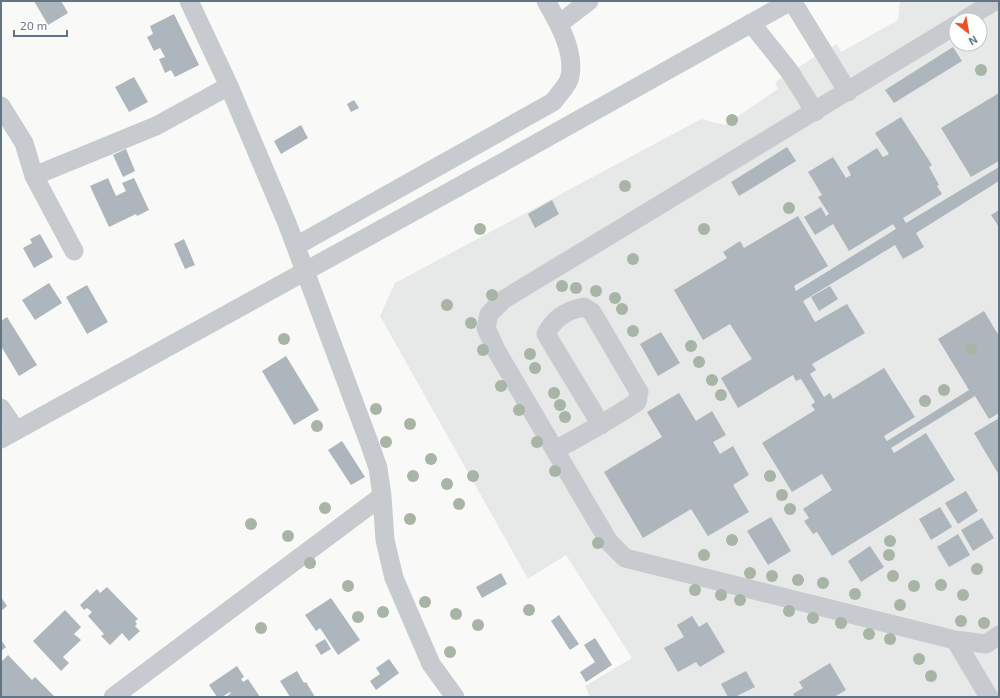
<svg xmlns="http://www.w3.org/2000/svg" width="1000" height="698" font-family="'Exo 2',sans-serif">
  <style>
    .built { fill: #e7e8e8; fill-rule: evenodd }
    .building { fill: #adb6bc }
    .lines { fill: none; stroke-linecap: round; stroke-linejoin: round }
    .minor { stroke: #c7cbcf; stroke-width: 19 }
    .tree { fill: #a8b4a5 }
  </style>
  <rect width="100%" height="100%" fill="#f9f9f7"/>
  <!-- built -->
  <path class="built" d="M 900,1 L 999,1 L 999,697 L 590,697 L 585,686 L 632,658 L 566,555 L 528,579 L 380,316 L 395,283 L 701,119 L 725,125 L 778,89 L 775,82 L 824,51 L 837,44 L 841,52 L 898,20 ZM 956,20 L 980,20 L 980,44 L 956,44 Z"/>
  <!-- building -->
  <path class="building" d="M 34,1 L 61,1 L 68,13 L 48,25 Z
    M 174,14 L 199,65 L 175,77 L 171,70 L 165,73 L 159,59 L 165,57 L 160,48 L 154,51 L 147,37 L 153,34 L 150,26 Z
    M 953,47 L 962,61 L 894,103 L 885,90 Z
    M 134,77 L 148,102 L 129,112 L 115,87 Z
    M 999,93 L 999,161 L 971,177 L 941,128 Z
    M 354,100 L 359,108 L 351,112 L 347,104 Z
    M 901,117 L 932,165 L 929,167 L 939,185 L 937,186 L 942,194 L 903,218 L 906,223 L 999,167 L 999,181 L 916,233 L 924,247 L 903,259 L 895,245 L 803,301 L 815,322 L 847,304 L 865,333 L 812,364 L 816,370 L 810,374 L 824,397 L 830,393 L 833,399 L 884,368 L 915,417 L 884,436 L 887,441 L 969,390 L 938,339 L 984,311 L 999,336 L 999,413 L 989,419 L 975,396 L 891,448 L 894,453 L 926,433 L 955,480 L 832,556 L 817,532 L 813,534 L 804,521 L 809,518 L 803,509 L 832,490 L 822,474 L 792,492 L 762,443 L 815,410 L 811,405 L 815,402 L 801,379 L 796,381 L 793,375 L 738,408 L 721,378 L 752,359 L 730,324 L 703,340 L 674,290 L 727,258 L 723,252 L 740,241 L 744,248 L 798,216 L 828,266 L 794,286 L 796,291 L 896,229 L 893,224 L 849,251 L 833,224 L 815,235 L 804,217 L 821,207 L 826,216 L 829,214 L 818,197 L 822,195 L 808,172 L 833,157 L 846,178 L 851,175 L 847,167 L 877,148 L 883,157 L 889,154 L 875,133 Z
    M 301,125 L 308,138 L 281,154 L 274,141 Z
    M 787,147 L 796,161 L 739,196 L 731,182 Z
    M 126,149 L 135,171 L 123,177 L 113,155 Z
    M 108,178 L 116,196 L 126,191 L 122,183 L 134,178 L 149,210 L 137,216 L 136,214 L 109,227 L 90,186 Z
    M 552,200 L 559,214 L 535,228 L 528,214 Z
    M 999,210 L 999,227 L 991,215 Z
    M 40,234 L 53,257 L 34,268 L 23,248 L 32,243 L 30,239 Z
    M 184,239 L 195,265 L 185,269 L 174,244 Z
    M 49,283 L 62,303 L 35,320 L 22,300 Z
    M 87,285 L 108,322 L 87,334 L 66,297 Z
    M 830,286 L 838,299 L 819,311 L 811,297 Z
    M 7,317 L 37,365 L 19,376 L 1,346 L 1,321 Z
    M 661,332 L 680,363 L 658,376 L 640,344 Z
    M 286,356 L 319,410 L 294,425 L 262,371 Z
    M 679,393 L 696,421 L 712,411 L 726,435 L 713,442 L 720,454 L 733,446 L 749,475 L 733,485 L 749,512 L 708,536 L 691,509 L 643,538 L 604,472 L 662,437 L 647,412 Z
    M 999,418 L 999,475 L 974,433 Z
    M 342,441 L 365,477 L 351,485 L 328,450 Z
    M 966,491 L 978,511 L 958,524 L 945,503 Z
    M 940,507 L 952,527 L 931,540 L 919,519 Z
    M 771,517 L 791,551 L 768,565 L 747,531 Z
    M 982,518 L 994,538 L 973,551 L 961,530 Z
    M 958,534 L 970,555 L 949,567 L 937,547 Z
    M 870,546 L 884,567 L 861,582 L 848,561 Z
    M 501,573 L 507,584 L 482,598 L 476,587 Z
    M 107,587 L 138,619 L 135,621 L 137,624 L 135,626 L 140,631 L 129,641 L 122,633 L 110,645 L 101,636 L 104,634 L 88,616 L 92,612 L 87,608 L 84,610 L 80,605 L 97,589 L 100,593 Z
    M 1,597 L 7,606 L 1,611 Z
    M 331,598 L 360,640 L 338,655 L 320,628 L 316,631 L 305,615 Z
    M 65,610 L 81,627 L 74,634 L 81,640 L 63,657 L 69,663 L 61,671 L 33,641 Z
    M 559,615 L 579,644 L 570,650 L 551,621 Z
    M 692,616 L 699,627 L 707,622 L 725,652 L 700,667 L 696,662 L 678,672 L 664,648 L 684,637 L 677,625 Z
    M 595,638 L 612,665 L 586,682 L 580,672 L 595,662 L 584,645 Z
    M 325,639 L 331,649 L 321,655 L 315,645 Z
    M 1,640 L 6,647 L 1,651 Z
    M 8,655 L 32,680 L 35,677 L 55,697 L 1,697 L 1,662 Z
    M 389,659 L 399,673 L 376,690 L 370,681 L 380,674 L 376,668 Z
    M 830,663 L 846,690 L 834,697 L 795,697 L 793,694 L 803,688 L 799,682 Z
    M 237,666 L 244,677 L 241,679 L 243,682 L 248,679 L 260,697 L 226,697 L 231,693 L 230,692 L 222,697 L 217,697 L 209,685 Z
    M 297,671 L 304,683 L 306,682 L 315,697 L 290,697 L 280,681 Z
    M 746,671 L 755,687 L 735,697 L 728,697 L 721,684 Z"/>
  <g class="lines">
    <!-- minor -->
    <path class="minor" d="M 189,1 L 229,86 L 287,223 L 370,445 L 378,468 L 382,496 L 385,540 L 394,578 L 431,664 L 455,697
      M 792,1 L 848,92
      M 964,20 L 995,1
      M 751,23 L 790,72 L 815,112
      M 559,24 L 589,1
      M 956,25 L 503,300 L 489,314 L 486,328 L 496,350 L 609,542 L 625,558 L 955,640 L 986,644 L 999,635
      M 1,106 L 24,143 L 34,176 L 74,251
      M 34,176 L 156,126 L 229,86
      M 296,246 L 553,102 C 558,95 569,84 570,76 C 575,51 558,22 546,1
      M 1,408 L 16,430
      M 1,439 L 507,160 L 791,1
      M 555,450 C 583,435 610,420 637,402 L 639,392 L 592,312 L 584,307 C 567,310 554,318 546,334 L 601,425
      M 955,640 L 989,697
      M 113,697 L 382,496"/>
  </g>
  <!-- trees -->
  <g class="tree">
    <circle cx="981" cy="70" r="6"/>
    <circle cx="732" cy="120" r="6"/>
    <circle cx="625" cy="186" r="6"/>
    <circle cx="789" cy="208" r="6"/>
    <circle cx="480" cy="229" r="6"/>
    <circle cx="704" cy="229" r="6"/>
    <circle cx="633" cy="259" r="6"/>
    <circle cx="562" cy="286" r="6"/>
    <circle cx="576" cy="288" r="6"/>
    <circle cx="596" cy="291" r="6"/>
    <circle cx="492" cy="295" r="6"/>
    <circle cx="615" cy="298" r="6"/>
    <circle cx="447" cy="305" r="6"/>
    <circle cx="622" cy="309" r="6"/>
    <circle cx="471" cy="323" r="6"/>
    <circle cx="633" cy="331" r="6"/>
    <circle cx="284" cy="339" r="6"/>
    <circle cx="691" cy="346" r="6"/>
    <circle cx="971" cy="349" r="6"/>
    <circle cx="483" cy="350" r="6"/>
    <circle cx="530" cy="354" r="6"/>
    <circle cx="699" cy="362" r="6"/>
    <circle cx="535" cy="368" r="6"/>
    <circle cx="712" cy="380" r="6"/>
    <circle cx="501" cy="386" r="6"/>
    <circle cx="944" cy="390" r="6"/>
    <circle cx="554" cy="393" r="6"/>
    <circle cx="721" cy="395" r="6"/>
    <circle cx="925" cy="401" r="6"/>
    <circle cx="560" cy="405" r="6"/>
    <circle cx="376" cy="409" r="6"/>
    <circle cx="519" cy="410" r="6"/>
    <circle cx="565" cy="417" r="6"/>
    <circle cx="410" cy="424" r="6"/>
    <circle cx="317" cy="426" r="6"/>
    <circle cx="386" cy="442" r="6"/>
    <circle cx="537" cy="442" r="6"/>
    <circle cx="431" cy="459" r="6"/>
    <circle cx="555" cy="471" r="6"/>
    <circle cx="413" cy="476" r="6"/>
    <circle cx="473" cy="476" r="6"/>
    <circle cx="770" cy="476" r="6"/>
    <circle cx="447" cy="484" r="6"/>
    <circle cx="782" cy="495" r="6"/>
    <circle cx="459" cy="504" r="6"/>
    <circle cx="325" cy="508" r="6"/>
    <circle cx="790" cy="509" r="6"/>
    <circle cx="410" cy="519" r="6"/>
    <circle cx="251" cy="524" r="6"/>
    <circle cx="288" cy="536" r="6"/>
    <circle cx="732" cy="540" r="6"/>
    <circle cx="890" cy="541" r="6"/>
    <circle cx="598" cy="543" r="6"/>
    <circle cx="704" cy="555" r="6"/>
    <circle cx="889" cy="555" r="6"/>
    <circle cx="310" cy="563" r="6"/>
    <circle cx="977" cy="569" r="6"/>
    <circle cx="750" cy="573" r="6"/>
    <circle cx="772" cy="576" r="6"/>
    <circle cx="893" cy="576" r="6"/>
    <circle cx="798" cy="580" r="6"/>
    <circle cx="823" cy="583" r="6"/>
    <circle cx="941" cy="585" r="6"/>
    <circle cx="348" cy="586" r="6"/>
    <circle cx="914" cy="586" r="6"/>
    <circle cx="695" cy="590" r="6"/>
    <circle cx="855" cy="594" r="6"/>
    <circle cx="721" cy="595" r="6"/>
    <circle cx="963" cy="595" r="6"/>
    <circle cx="740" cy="600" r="6"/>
    <circle cx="425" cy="602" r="6"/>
    <circle cx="900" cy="605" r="6"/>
    <circle cx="529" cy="610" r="6"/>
    <circle cx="789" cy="611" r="6"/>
    <circle cx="383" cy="612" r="6"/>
    <circle cx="456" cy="614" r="6"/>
    <circle cx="358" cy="617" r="6"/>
    <circle cx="813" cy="618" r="6"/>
    <circle cx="961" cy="621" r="6"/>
    <circle cx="841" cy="623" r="6"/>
    <circle cx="984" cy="623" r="6"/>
    <circle cx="478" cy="625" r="6"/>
    <circle cx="261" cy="628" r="6"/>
    <circle cx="869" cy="634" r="6"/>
    <circle cx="890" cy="639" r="6"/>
    <circle cx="450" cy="652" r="6"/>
    <circle cx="919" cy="659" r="6"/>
    <circle cx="931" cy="676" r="6"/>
  </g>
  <!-- border -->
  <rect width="1000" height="698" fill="none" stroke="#627584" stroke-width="4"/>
  <!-- north arrow -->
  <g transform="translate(968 32) rotate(149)"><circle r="19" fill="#ffffff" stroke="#c0c8ce"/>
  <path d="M0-3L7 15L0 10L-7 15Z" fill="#f05020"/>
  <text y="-6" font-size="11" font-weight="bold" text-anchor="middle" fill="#627584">N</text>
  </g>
  <!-- scale -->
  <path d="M14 30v6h53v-6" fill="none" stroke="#627584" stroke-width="2"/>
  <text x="20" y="30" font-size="12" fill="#627584" stroke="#ffffff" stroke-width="3" paint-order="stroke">20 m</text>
</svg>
